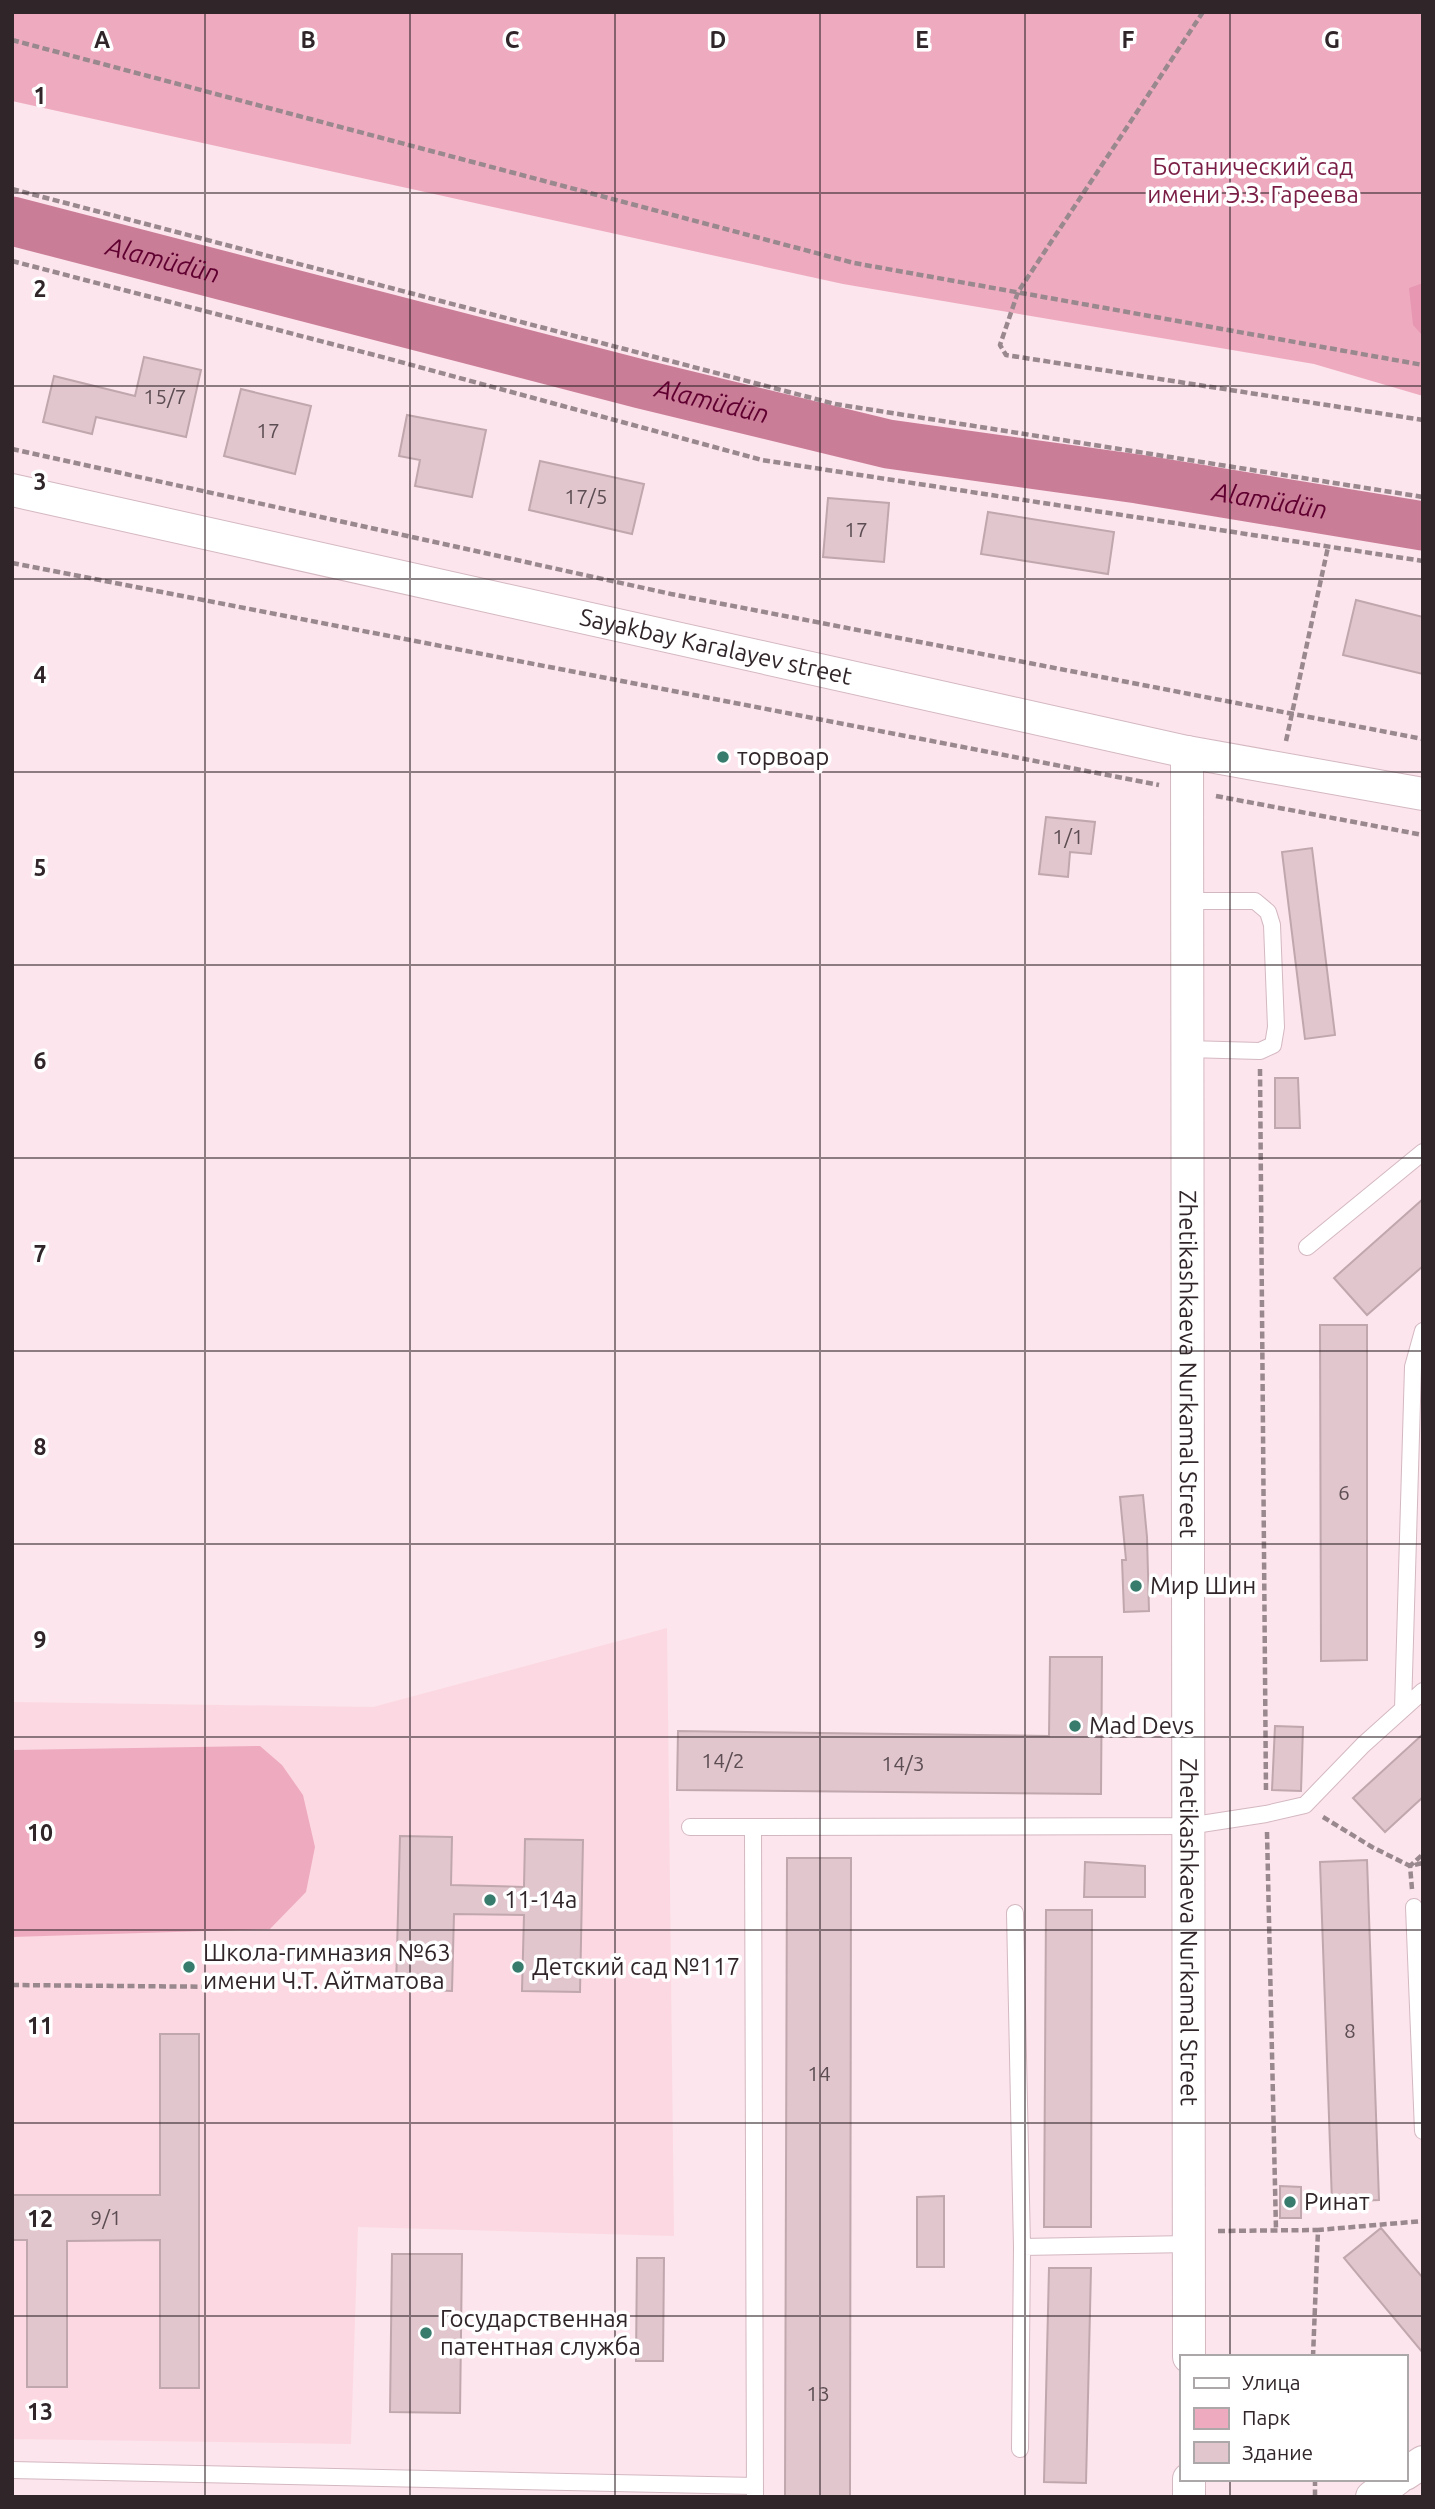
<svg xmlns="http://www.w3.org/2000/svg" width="1435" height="2509" font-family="Ubuntu,sans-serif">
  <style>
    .built { fill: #fcd8e2 }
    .green { fill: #eeabc0 }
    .forest { fill: #e797b1 }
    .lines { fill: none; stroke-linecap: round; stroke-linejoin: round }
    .river { stroke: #ca7d97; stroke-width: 49 }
    .building { fill: #e1c6ce; stroke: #c0a6ad; stroke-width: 2 }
    .service-casing { stroke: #d4b8c0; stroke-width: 18 }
    .minor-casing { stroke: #d4b8c0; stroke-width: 34 }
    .path { stroke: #99888d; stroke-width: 4.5; stroke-dasharray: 7 3.5; stroke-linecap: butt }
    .service { stroke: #fff; stroke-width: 16 }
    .minor { stroke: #fff; stroke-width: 32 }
    .grid { fill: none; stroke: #302528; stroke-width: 2; stroke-opacity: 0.55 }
    .poi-dot { fill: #387c6e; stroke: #fff; stroke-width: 2.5 }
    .labels { text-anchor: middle; stroke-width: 7; stroke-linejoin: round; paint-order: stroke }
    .number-label { font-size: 21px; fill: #5c4d52 }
    .park-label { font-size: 24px; fill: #7a1e46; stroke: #fff }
    .street-label { font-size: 24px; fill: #302528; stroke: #fff }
    .poi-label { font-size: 24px; fill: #302528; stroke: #fff; text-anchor: start }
    .water-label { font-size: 26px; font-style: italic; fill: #5f0030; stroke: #fff }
    .grid-label { font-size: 23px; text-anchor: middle; font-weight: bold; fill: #302528; stroke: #fff; stroke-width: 7; stroke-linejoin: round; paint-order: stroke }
  </style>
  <rect width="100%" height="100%" fill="#fce5ec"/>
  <!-- built -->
  <path class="built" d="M 667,1628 L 674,2236 L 358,2227 L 351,2444 L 12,2439 L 12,1702 L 373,1707 Z"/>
  <!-- green -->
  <path class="green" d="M 12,12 L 1423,12 L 1423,396 L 1314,364 L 843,284 L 12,101 Z
    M 260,1746 L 282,1765 L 303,1795 L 315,1847 L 306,1892 L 270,1929 L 12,1937 L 12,1750 Z"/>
  <!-- forest -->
  <path class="forest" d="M 1423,283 L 1423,336 L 1413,325 L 1409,288 Z"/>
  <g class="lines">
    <!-- river -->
    <path class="river" id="s1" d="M 12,221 L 641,384 L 888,444 L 1138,479 L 1423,526"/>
  </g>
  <!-- building -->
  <path class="building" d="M 144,357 L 201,370 L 186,437 L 96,417 L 92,434 L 43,422 L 54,376 L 135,396 Z
    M 241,389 L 311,406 L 295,474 L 224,456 Z
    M 407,415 L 486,430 L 472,497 L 415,486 L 420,460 L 399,456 Z
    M 540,461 L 644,484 L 632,534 L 529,510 Z
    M 828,498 L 889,503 L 884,562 L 823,557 Z
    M 988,512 L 1114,532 L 1108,574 L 981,554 Z
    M 1356,600 L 1423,617 L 1423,674 L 1343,655 Z
    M 1046,817 L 1095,822 L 1091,854 L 1070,852 L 1068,877 L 1039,874 Z
    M 1312,848 L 1335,1035 L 1305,1039 L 1282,852 Z
    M 1275,1078 L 1298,1078 L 1300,1128 L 1275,1128 Z
    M 1423,1199 L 1423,1266 L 1367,1315 L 1334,1278 Z
    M 1320,1325 L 1367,1325 L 1367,1660 L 1321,1661 Z
    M 1143,1495 L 1147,1537 L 1149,1611 L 1124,1612 L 1122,1560 L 1126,1560 L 1120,1497 Z
    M 1050,1657 L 1102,1657 L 1101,1794 L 677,1790 L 678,1731 L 1049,1736 Z
    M 1275,1726 L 1303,1727 L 1301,1791 L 1272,1790 Z
    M 1423,1734 L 1423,1797 L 1385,1832 L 1353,1798 Z
    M 400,1836 L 452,1837 L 451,1885 L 524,1887 L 525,1839 L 583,1840 L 580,1992 L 522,1991 L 524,1915 L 454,1914 L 452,1991 L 396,1989 Z
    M 787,1858 L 851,1858 L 850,2497 L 785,2497 Z
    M 1367,1860 L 1379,2200 L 1332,2202 L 1320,1862 Z
    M 1085,1862 L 1145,1866 L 1145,1897 L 1084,1897 Z
    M 1046,1910 L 1092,1910 L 1091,2227 L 1044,2227 Z
    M 160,2034 L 199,2034 L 199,2388 L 160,2388 L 160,2240 L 67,2241 L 67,2387 L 27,2387 L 27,2240 L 12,2240 L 12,2195 L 160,2195 Z
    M 1280,2186 L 1301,2187 L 1301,2218 L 1280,2218 Z
    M 944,2196 L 944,2267 L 917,2267 L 917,2197 Z
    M 1381,2228 L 1423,2278 L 1423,2353 L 1344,2258 Z
    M 392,2254 L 462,2254 L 460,2413 L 390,2412 Z
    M 637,2258 L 664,2258 L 663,2361 L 636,2361 Z
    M 1049,2268 L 1091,2268 L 1086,2483 L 1044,2482 Z"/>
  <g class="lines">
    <!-- service casing -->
    <g class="service-casing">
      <path id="service" d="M 1187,901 L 1255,901 L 1268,912 L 1272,925 L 1276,1027 L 1273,1045 L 1260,1051 L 1187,1049
        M 1307,1247 L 1423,1152
        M 1403,1709 L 1413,1367 L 1423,1331
        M 690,1827 L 753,1827
        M 1414,1907 L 1423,2131
        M 1015,1913 L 1022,2247
        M 1020,2449 L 1022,2247 L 1189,2244
        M 12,2470 L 755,2486
        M 755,2497 L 753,1827 L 1188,1826 L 1266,1814 L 1305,1805 L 1363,1745 L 1423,1691"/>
    </g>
    <!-- minor casing -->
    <g class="minor-casing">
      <g id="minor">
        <path id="s2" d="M 12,490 L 1187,752 L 1423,794"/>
        <path id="s3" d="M 1187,752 L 1189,2357"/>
        <path d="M 1405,2474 L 1423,2462"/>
        <path d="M 1189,2479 L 1189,2497"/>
        <path d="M 1372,2497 L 1397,2479"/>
      </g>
    </g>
    <!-- path -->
    <path class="path" d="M 1203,12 L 1018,292 L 1000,345 L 1006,355 L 1423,420
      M 12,40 L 854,263 L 1423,365
      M 12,189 L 835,404 L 1423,497
      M 12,261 L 386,358 L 762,460 L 1423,561
      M 12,449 L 671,594 L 1423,739
      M 12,563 L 1159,785
      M 1286,741 L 1328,547
      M 1216,796 L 1423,835
      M 1260,1069 L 1266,1792
      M 1323,1817 L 1372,1847 L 1410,1866 L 1423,1863
      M 1267,1832 L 1276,2230
      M 1412,1889 L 1410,1866 L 1423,1854
      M 12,1985 L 233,1987
      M 1218,2231 L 1318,2230
      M 1313,2357 L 1318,2230 L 1423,2221
      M 1315,2479 L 1315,2497"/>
    <!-- service -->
    <use href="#service" class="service"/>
    <!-- minor -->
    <use href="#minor" class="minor"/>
  </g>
  <!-- grid -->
  <path class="grid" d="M 205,12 L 205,2497M 410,12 L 410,2497M 615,12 L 615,2497M 820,12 L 820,2497M 1025,12 L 1025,2497M 1230,12 L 1230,2357M 12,193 L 1423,193M 12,386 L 1423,386M 12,579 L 1423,579M 12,772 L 1423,772M 12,965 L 1423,965M 12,1158 L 1423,1158M 12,1351 L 1423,1351M 12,1544 L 1423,1544M 12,1737 L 1423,1737M 12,1930 L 1423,1930M 12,2123 L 1423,2123M 12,2316 L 1423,2316M 1230,2479 L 1230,2497"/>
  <!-- markers -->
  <g class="poi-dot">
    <circle cx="723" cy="757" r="7"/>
    <circle cx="1136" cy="1586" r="7"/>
    <circle cx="1075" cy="1726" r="7"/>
    <circle cx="490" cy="1900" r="7"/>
    <circle cx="189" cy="1967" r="7"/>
    <circle cx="518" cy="1967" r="7"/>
    <circle cx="1290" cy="2202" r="7"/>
    <circle cx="426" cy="2333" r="7"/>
  </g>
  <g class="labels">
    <!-- number labels -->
    <g class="number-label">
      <text x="165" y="404">15/7</text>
      <text x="268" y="438">17</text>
      <text x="586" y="504">17/5</text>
      <text x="856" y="537">17</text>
      <text x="1068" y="844">1/1</text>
      <text x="1344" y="1500">6</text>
      <text x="723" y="1768">14/2</text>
      <text x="903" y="1771">14/3</text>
      <text x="1350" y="2038">8</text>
      <text x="819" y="2081">14</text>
      <text x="106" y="2225">9/1</text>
      <text x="818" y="2401">13</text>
    </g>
    <!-- park labels -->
    <g class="park-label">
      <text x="1253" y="175">Ботанический сад<tspan x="1253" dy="28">имени Э.З. Гареева</tspan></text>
    </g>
    <!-- street labels -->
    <g class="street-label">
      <text dy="8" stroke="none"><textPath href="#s2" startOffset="721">Sayakbay Karalayev street</textPath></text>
      <text dy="8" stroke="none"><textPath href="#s3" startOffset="612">Zhetikashkaeva Nurkamal Street</textPath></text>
      <text dy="8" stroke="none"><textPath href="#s3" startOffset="1180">Zhetikashkaeva Nurkamal Street</textPath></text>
    </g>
    <!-- poi labels -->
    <g class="poi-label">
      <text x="737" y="765">торвоар</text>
      <text x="1150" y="1594">Мир Шин</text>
      <text x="1089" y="1734">Mad Devs</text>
      <text x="504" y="1908">11-14а</text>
      <text x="203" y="1961">Школа-гимназия №63<tspan x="203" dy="28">имени Ч.Т. Айтматова</tspan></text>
      <text x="532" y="1975">Детский сад №117</text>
      <text x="1304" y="2210">Ринат</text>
      <text x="440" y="2327">Государственная<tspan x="440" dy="28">патентная служба</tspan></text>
    </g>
    <!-- water labels -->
    <g class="water-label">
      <text dy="9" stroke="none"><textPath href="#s1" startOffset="156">Alamüdün</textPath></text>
      <text dy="9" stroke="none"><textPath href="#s1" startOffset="723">Alamüdün</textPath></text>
      <text dy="9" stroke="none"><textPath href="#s1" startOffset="1290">Alamüdün</textPath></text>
    </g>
  </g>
  <g class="grid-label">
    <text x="102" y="48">A</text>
    <text x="308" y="48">B</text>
    <text x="512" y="48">C</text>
    <text x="718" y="48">D</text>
    <text x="922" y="48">E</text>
    <text x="1128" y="48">F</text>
    <text x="1332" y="48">G</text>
    <text x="40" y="104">1</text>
    <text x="40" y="297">2</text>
    <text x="40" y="490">3</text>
    <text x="40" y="683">4</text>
    <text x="40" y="876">5</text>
    <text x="40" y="1069">6</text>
    <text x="40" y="1262">7</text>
    <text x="40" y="1455">8</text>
    <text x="40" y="1648">9</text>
    <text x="40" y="1841">10</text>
    <text x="40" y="2034">11</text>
    <text x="40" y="2227">12</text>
    <text x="40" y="2420">13</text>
  </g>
  <!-- border -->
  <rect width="1435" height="2509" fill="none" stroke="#302528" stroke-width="28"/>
  <!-- legend -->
  <rect x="1180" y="2355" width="228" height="126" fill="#ffffff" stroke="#aca8a9" stroke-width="2"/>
  <rect x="1194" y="2378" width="35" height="10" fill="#ffffff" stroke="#aca8a9" stroke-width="2"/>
  <text x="1242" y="2390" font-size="21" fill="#302528">Улица</text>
  <rect x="1194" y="2408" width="35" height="21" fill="#eeabc0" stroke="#aca8a9" stroke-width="2"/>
  <text x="1242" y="2425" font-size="21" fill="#302528">Парк</text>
  <rect x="1194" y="2442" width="35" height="21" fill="#e1c6ce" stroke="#aca8a9" stroke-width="2"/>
  <text x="1242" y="2460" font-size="21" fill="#302528">Здание</text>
</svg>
